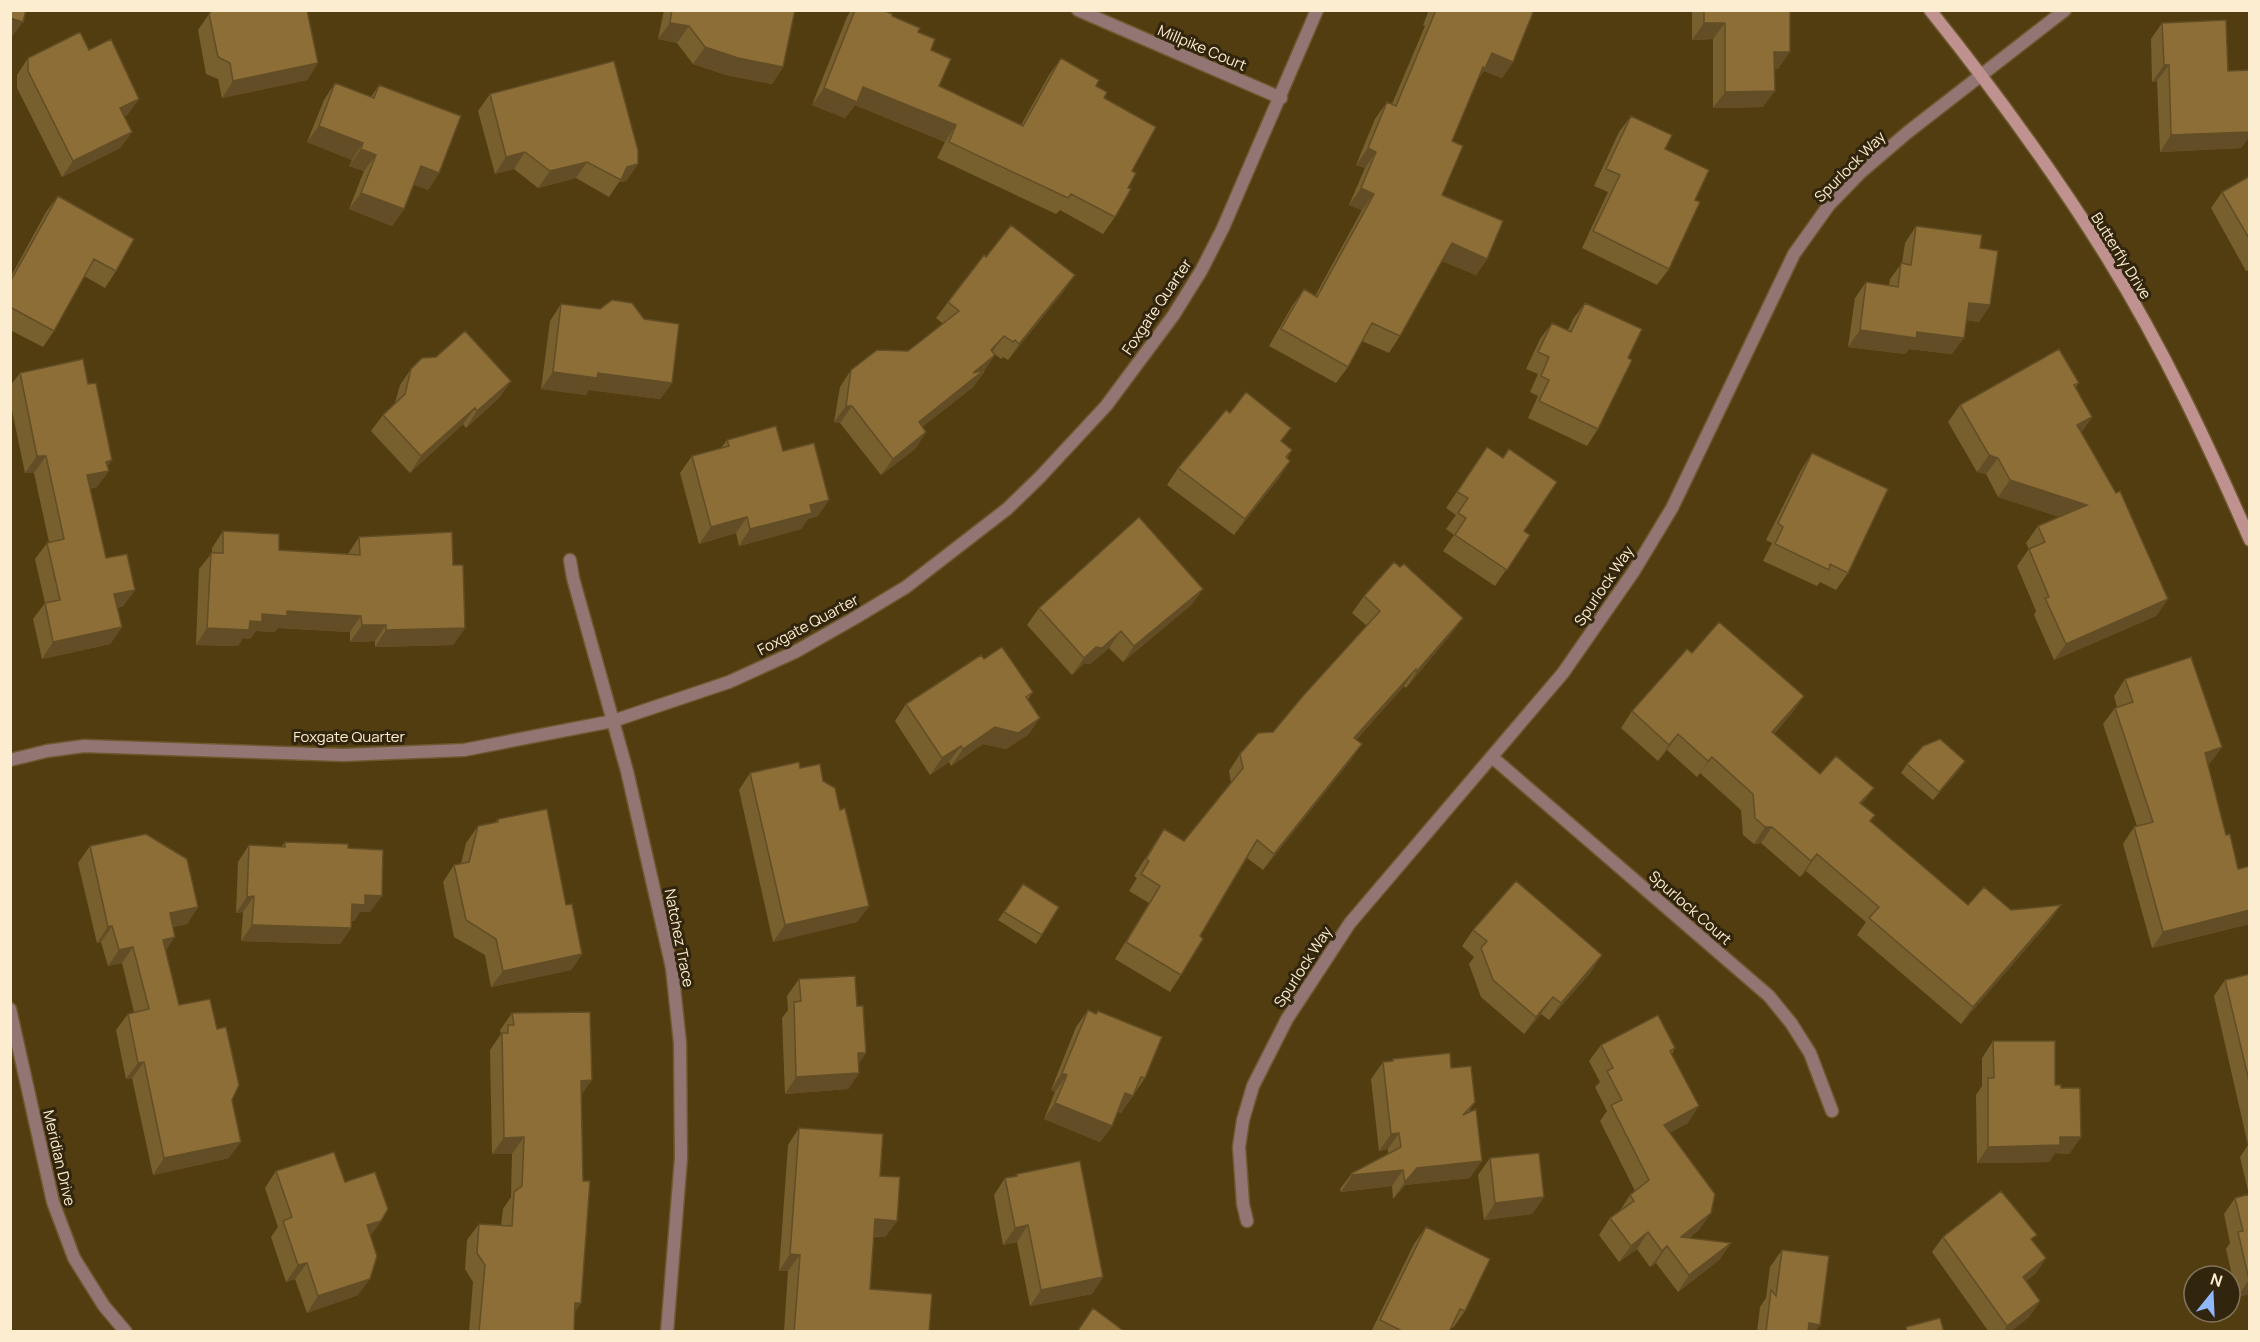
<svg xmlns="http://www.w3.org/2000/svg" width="2260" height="1342" font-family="Manrope,sans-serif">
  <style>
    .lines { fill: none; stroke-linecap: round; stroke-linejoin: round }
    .street-casing { stroke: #6d592f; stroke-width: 15 }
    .secondary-casing { stroke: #6d592f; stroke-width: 15 }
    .street { stroke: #937574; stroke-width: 12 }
    .secondary { stroke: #c0928f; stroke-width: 12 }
    .wall { fill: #785f2e }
    .shaded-wall { fill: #624d26 }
    .building { fill: #8c6e36; stroke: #624d26; stroke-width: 1.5 }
    .labels { text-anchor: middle; stroke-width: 6; stroke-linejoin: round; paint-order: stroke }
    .street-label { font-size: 15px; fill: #fdedd0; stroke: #31250d }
  </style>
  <rect width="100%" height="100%" fill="#523d10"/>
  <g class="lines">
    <!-- street casing -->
    <g class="street-casing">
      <path id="street" d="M 1078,10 L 1281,98
        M 570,560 L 573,578 L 627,771 L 672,968 L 680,1043 L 681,1158 L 667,1332
        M 1492,757 L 1769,996 L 1791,1023 L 1810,1053 L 1832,1111
        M 10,760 L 47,751 L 84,746 L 343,755 L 464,750 L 613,721 L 729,682 L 795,652 L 853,619 L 906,587 L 1007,509 L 1040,477 L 1106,406 L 1173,316 L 1201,271 L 1223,228 L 1317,10
        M 10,1009 L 53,1202 L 74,1258 L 104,1306 L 126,1332
        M 1247,1221 L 1243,1204 L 1239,1147 L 1243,1120 L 1253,1086 L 1287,1019 L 1350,923 L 1563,673 L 1634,571 L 1672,508 L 1794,254 L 1829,205 L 1860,173 L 1908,132 L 2065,10"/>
    </g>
    <!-- secondary casing -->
    <g class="secondary-casing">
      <path id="secondary" d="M 1930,10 C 1994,90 2054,172 2108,259 C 2163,348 2208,444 2250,540"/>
    </g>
    <!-- street -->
    <use href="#street" class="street"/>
    <!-- secondary -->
    <use href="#secondary" class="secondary"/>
  </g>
  <!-- wall -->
  <path class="wall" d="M 212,10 L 318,63 L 307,80 L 222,98 L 218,79 L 206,74 L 198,30 Z
    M 664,10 L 795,10 L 783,67 L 772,84 L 726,75 L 693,64 L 677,43 L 658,39 Z
    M 851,10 L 883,10 L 918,32 L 931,50 L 939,86 L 1021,125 L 1049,75 L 1061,58 L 1096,86 L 1104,98 L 1132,171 L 1128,188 L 1115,217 L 1103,234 L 1060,210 L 1056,214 L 937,158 L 945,142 L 855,105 L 845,118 L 812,105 L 847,17 Z
    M 1429,10 L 1534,10 L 1513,62 L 1502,78 L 1484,71 L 1477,80 L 1452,141 L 1442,195 L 1487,259 L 1476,275 L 1442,261 L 1400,336 L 1389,353 L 1362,341 L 1348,367 L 1336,383 L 1269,346 L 1292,306 L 1304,289 L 1315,296 L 1362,210 L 1349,205 L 1365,168 L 1356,165 L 1375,119 L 1387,102 L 1392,104 L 1425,26 L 1423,25 Z
    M 1692,10 L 1790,10 L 1778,69 L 1774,69 L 1763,107 L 1713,108 L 1713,39 L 1692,40 Z
    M 2162,23 L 2228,71 L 2250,70 L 2250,136 L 2241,148 L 2160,152 L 2157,81 L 2152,82 L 2151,39 Z
    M 89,50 L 139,99 L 127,115 L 124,117 L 132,132 L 120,148 L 62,177 L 17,88 L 17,75 L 28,58 Z
    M 335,83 L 371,97 L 379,85 L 439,173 L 428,190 L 414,184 L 404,209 L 392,226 L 349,209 L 364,171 L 349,166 L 352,160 L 307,142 L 324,100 Z
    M 490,94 L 638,164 L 626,181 L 619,182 L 609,197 L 576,178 L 538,188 L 514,169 L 495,174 L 478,111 Z
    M 1631,116 L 1665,149 L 1695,200 L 1669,269 L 1657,285 L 1582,248 L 1608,192 L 1594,186 L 1619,132 Z
    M 2250,176 L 2250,270 L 2246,271 L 2211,208 L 2222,192 Z
    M 58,196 L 116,271 L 105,288 L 84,276 L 54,331 L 43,347 L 10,330 L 10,278 L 46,212 Z
    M 1916,226 L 1980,248 L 1990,305 L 1979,322 L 1966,320 L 1952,354 L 1909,349 L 1905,354 L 1848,347 L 1855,298 L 1866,282 L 1889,285 L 1890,279 L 1902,263 L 1905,243 Z
    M 986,257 L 1075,275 L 1063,292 L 1008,360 L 1003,357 L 1001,359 L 992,352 L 984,372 L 973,387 L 922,427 L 926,432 L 915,449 L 881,475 L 840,423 L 834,422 L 840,387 L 851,370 L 908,351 L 943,324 L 936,318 L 948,302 Z
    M 1585,303 L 1628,358 L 1598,429 L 1587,446 L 1528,418 L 1538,396 L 1530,392 L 1538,374 L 1526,369 L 1540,339 L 1552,323 L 1568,330 L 1573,319 Z
    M 561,304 L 672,383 L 660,399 L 589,390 L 586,395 L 541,389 L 550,321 Z
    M 411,369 L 511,381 L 499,398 L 466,428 L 463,424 L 410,473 L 371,431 L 383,415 L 395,403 L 400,385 Z
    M 20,373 L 88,384 L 108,467 L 97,487 L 90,489 L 106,558 L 135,590 L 123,606 L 117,608 L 122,627 L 110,644 L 42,659 L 33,619 L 45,603 L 35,559 L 47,543 L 49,542 L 34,473 L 25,473 L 10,401 L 10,386 Z
    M 2079,383 L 2075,388 L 2092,417 L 2081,433 L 2168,599 L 2156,616 L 2054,660 L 2034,615 L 2036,611 L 2017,566 L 2029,549 L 2026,543 L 2038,526 L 2060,517 L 1998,497 L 1986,474 L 1977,472 L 1948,422 L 1960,405 Z
    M 1230,413 L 1291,428 L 1281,441 L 1292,450 L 1287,458 L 1290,461 L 1279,478 L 1234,535 L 1167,485 L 1178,468 Z
    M 727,440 L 783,451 L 818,516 L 808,519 L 801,529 L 739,546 L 736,533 L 699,544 L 680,473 L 692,456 L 721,448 Z
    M 1487,447 L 1503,458 L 1509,449 L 1524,531 L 1530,535 L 1495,586 L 1443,551 L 1454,535 L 1446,529 L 1456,515 L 1446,508 Z
    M 1812,453 L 1848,573 L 1836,590 L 1820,582 L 1817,586 L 1763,561 L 1772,543 L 1766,540 L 1801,470 Z
    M 223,531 L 279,550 L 348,554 L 359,537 L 453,565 L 465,628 L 453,645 L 375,647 L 375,641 L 350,642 L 350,632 L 278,628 L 275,632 L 256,631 L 250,639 L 243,638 L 238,646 L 196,645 L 199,569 L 212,553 L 212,548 Z
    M 1203,589 L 1191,605 L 1123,662 L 1109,648 L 1090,664 L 1084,663 L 1072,675 L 1027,625 L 1039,608 Z
    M 1364,596 L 1463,618 L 1451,634 L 1406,688 L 1404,686 L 1356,740 L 1362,744 L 1350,761 L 1263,870 L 1247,858 L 1200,936 L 1181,975 L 1170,992 L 1115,959 L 1149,903 L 1129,891 L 1137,878 L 1134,876 L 1153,846 L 1164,829 L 1184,841 L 1231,783 L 1229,771 L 1240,754 L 1273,732 L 1367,626 L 1352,613 Z
    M 1692,653 L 1804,696 L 1792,713 L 1774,734 L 1820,774 L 1862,805 L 1871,822 L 1968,905 L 2011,910 L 2061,905 L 2049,922 L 1961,1024 L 1857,935 L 1866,922 L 1806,871 L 1800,877 L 1761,843 L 1754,844 L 1743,835 L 1741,810 L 1700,773 L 1697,777 L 1667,750 L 1658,761 L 1621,728 L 1632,711 Z
    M 984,659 L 1033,692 L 1028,699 L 1029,734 L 1006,749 L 983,744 L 951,766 L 949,762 L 930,775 L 895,721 L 906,704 Z
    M 2125,679 L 2222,747 L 2210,763 L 2208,764 L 2226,835 L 2238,869 L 2250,866 L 2250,924 L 2152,948 L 2123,844 L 2134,827 L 2137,826 L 2103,724 L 2115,708 L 2117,707 L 2114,696 Z
    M 1965,761 L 1959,770 L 1933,800 L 1901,773 L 1907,764 Z
    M 800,768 L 840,810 L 869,906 L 857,922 L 773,942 L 739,790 L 750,773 Z
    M 498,819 L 566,905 L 582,954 L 571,970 L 491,987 L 485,955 L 454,937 L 443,882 L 454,865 L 461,864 L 466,843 L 478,826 L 495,822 Z
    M 285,842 L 348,848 L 370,912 L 360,912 L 354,921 L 351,921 L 351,928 L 340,944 L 241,941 L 243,912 L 236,913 L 238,862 L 249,845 L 281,847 Z
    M 90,846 L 198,907 L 187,924 L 173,927 L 166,951 L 179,1005 L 232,1100 L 229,1158 L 153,1175 L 132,1078 L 126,1079 L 116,1030 L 128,1014 L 134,1012 L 122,963 L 108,966 L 101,942 L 97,943 L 78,863 Z
    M 1023,884 L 1042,935 L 1036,944 L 998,920 Z
    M 1473,930 L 1591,972 L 1549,1020 L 1541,1014 L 1524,1034 L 1481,997 L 1469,964 L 1474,957 L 1462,946 Z
    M 2250,974 L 2250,1294 L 2237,1297 L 2226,1249 L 2230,1243 L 2224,1214 L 2235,1198 L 2249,1195 L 2240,1157 L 2248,1145 L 2214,996 L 2225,980 Z
    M 799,979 L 857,1006 L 866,1053 L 859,1063 L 859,1073 L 848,1089 L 785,1094 L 782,1018 L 788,1010 L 787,996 Z
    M 1088,1010 L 1145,1078 L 1121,1113 L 1118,1112 L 1112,1126 L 1100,1142 L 1044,1119 L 1055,1092 L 1051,1090 L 1076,1027 Z
    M 512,1013 L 581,1095 L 574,1332 L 469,1332 L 473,1282 L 465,1269 L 467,1240 L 479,1224 L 501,1225 L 503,1209 L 511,1197 L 512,1154 L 492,1154 L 490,1050 L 501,1034 L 500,1030 Z
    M 1993,1041 L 2061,1088 L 2081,1137 L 2069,1154 L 2055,1153 L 2049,1162 L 1977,1163 L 1976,1095 L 1982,1086 L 1982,1058 Z
    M 1601,1045 L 1675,1048 L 1672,1054 L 1688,1123 L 1669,1133 L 1700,1229 L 1689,1238 L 1731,1243 L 1719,1260 L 1678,1292 L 1656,1263 L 1650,1267 L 1637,1249 L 1619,1262 L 1599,1235 L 1610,1218 L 1619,1212 L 1630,1195 L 1635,1191 L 1600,1121 L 1607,1111 L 1595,1087 L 1600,1082 L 1589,1061 Z
    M 1393,1059 L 1451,1068 L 1475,1102 L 1467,1114 L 1470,1178 L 1405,1185 L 1393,1199 L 1392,1186 L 1341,1192 L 1340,1189 L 1352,1173 L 1388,1154 L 1388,1149 L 1379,1151 L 1371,1079 L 1383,1062 L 1391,1062 Z
    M 799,1128 L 880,1176 L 897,1221 L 885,1237 L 874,1237 L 870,1289 L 929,1332 L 784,1332 L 788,1271 L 779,1271 L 788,1145 Z
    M 1490,1158 L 1544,1197 L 1532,1214 L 1484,1220 L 1478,1175 Z
    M 276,1171 L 345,1182 L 381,1221 L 370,1236 L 358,1295 L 307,1313 L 295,1279 L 286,1282 L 271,1237 L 278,1227 L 265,1188 Z
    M 1017,1174 L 1103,1277 L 1092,1294 L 1030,1306 L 1017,1242 L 1003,1245 L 994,1195 L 1005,1178 L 1015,1176 Z
    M 1426,1227 L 1465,1311 L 1453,1328 L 1451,1327 L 1449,1332 L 1371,1332 L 1414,1244 Z
    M 1943,1237 L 2032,1241 L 2046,1258 L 2035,1274 L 2026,1281 L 2040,1301 L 2029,1317 L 2010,1332 L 1989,1332 L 1932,1252 Z
    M 1782,1250 L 1815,1332 L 1757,1332 L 1760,1307 L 1766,1298 L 1770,1267 Z"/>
  <!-- shaded-wall -->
  <path class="shaded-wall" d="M 10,18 L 23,22 L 11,38 L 10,38 Z
    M 670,23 L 689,26 L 677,43 L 658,39 Z
    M 1704,23 L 1725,23 L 1713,39 L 1692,40 Z
    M 705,47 L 783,67 L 772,84 L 726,75 L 693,64 Z
    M 1774,52 L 1790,52 L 1778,69 L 1763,69 Z
    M 1492,53 L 1513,62 L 1502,78 L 1484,71 L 1474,85 L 1471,84 Z
    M 318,63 L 307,80 L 222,98 L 233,81 Z
    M 2164,65 L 2169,65 L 2157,81 L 2152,82 Z
    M 863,87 L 956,125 L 945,142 L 855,105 L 845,118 L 812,105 L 824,88 Z
    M 1775,91 L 1763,107 L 1713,108 L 1725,92 Z
    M 139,99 L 127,115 L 108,124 L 120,108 Z
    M 319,126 L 363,143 L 352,160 L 307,142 Z
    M 132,132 L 120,148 L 62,177 L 73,161 Z
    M 2250,132 L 2250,136 L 2241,148 L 2160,152 L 2171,135 Z
    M 1368,148 L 1376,152 L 1365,168 L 1356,165 Z
    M 361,149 L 376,155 L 364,171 L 349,166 Z
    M 525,152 L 514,169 L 495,174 L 506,157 Z
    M 587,162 L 576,178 L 538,188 L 550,171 Z
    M 638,164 L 626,181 L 619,182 L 627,167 Z
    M 421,166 L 439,173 L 428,190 L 409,183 Z
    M 1361,188 L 1374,194 L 1362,210 L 1349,205 Z
    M 361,193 L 404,209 L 392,226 L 349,209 Z
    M 1452,243 L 1487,259 L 1476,275 L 1440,260 Z
    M 1075,275 L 1063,292 L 1008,360 L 1019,344 Z
    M 1969,303 L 1990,305 L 1979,322 L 1957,319 Z
    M 1860,330 L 1917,332 L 1964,338 L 1952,354 L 1909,349 L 1905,354 L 1848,347 Z
    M 1004,336 L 992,352 L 991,350 Z
    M 995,355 L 973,387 L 907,439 L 919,422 L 973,373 Z
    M 553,372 L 598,373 L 672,383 L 660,399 L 589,390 L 586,395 L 541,389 Z
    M 511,381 L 499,398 L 466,428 L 477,411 Z
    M 846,406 L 852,406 L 840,423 L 834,422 Z
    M 475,408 L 463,424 L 410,473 L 421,456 Z
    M 2092,417 L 2080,434 L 2077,425 Z
    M 926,432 L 915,449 L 881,475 L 893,459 Z
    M 1989,455 L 1998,458 L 1986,474 L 1977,472 Z
    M 37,456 L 46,456 L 34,473 L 25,473 Z
    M 112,460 L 104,472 L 109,471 L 97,487 L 75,492 L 87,475 L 106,462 Z
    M 1290,461 L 1279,478 L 1234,535 L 1245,519 Z
    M 2010,480 L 2087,505 L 2075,522 L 1998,497 Z
    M 829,500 L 818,516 L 808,519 L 801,529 L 739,546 L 750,529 L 810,505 Z
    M 747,517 L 736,533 L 699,544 L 711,527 Z
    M 1203,589 L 1191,605 L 1123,662 L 1134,646 Z
    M 135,590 L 123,606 L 102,611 L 114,594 Z
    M 2168,599 L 2156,616 L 2054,660 L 2066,644 Z
    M 287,611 L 361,616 L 350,632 L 278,628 L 275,632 L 256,631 L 250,639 L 243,638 L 238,646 L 196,645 L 207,628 L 250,621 L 262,614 Z
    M 1463,618 L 1451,634 L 1406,688 L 1417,671 Z
    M 362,625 L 386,625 L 375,641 L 350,642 Z
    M 122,627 L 110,644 L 42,659 L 53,642 Z
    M 465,628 L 453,645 L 375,647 L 386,630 Z
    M 1121,631 L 1109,648 L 1090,664 L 1084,663 L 1072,675 L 1084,658 L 1096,647 Z
    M 1416,669 L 1404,686 L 1342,755 L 1354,738 Z
    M 1804,696 L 1792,713 L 1761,748 L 1772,732 Z
    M 1040,718 L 1029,734 L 1006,749 L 983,744 L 951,766 L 963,749 L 995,727 Z
    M 1678,734 L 1667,750 L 1658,761 L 1669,745 Z
    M 1362,744 L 1350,761 L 1263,870 L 1274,854 Z
    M 961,746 L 949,762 L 930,775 L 942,758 Z
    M 2222,747 L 2210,763 L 2193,769 L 2205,753 Z
    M 1712,757 L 1697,777 L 1708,761 Z
    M 1965,761 L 1959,770 L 1933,800 L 1939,792 Z
    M 1874,788 L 1862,804 L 1849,819 L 1860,803 Z
    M 1765,827 L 1772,827 L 1761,843 L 1754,844 Z
    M 1817,854 L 1806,871 L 1800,877 L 1811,861 Z
    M 365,895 L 382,896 L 370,912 L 360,912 L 354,921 L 341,920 L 352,904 Z
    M 254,896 L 243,912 L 236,913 L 247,897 Z
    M 2061,905 L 2049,922 L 1961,1024 L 1973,1007 Z
    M 869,906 L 857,922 L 773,942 L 785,925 Z
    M 198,907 L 187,924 L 158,930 L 170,913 Z
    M 2250,910 L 2250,924 L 2152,948 L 2163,932 Z
    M 252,925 L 351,928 L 340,944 L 241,941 Z
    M 112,926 L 101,942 L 97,943 L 108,927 Z
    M 175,937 L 164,953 L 163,940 Z
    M 133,947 L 122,963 L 108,966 L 119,950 Z
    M 582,954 L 571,970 L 491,987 L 503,971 Z
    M 1602,955 L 1591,972 L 1549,1020 L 1561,1003 Z
    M 1553,997 L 1541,1014 L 1524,1034 L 1536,1017 Z
    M 858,1053 L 866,1053 L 854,1070 Z
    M 144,1062 L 132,1078 L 126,1079 L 138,1063 Z
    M 859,1073 L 848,1089 L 785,1094 L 796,1077 Z
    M 1062,1073 L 1067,1075 L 1055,1092 L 1051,1090 Z
    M 592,1080 L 580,1097 L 581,1081 Z
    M 1125,1093 L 1133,1096 L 1121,1113 L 1114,1110 Z
    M 1055,1103 L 1112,1126 L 1100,1142 L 1044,1119 Z
    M 1699,1106 L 1688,1123 L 1652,1142 L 1664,1125 Z
    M 1399,1133 L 1388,1149 L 1379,1151 L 1391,1134 Z
    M 524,1137 L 512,1154 L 492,1154 L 504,1138 Z
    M 2060,1137 L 2081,1137 L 2069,1154 L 2055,1153 L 2049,1162 L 1977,1163 L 1988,1147 Z
    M 241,1142 L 229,1158 L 153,1175 L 164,1158 Z
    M 1482,1161 L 1470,1178 L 1405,1185 L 1393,1199 L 1405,1182 L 1417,1168 Z
    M 1403,1170 L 1392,1186 L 1341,1192 L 1352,1175 Z
    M 1544,1197 L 1532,1214 L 1484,1220 L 1495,1203 Z
    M 1711,1213 L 1700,1229 L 1671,1251 L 1681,1237 Z
    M 875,1219 L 897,1221 L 885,1237 L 863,1236 Z
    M 381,1221 L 369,1238 L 367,1225 Z
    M 1028,1225 L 1017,1242 L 1003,1245 L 1015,1228 Z
    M 1648,1232 L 1637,1249 L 1619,1262 L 1631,1246 Z
    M 1731,1243 L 1719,1260 L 1678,1292 L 1689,1275 Z
    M 1667,1246 L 1656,1263 L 1650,1267 L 1662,1251 Z
    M 790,1254 L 800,1255 L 788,1271 L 779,1271 Z
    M 2046,1258 L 2035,1274 L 2011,1293 L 2023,1277 Z
    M 307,1263 L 295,1279 L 286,1282 L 298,1265 Z
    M 1103,1277 L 1092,1294 L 1030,1306 L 1041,1290 Z
    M 370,1279 L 358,1295 L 307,1313 L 318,1296 Z
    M 2249,1280 L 2250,1294 L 2237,1297 Z
    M 2040,1301 L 2029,1317 L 2010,1332 L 2003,1332 L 2007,1326 Z
    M 575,1303 L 581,1303 L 570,1320 Z
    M 1809,1323 L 1820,1325 L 1815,1332 L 1803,1332 Z"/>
  <!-- building -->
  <path class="building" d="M 10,10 L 26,10 L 23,22 L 10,18 Z
    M 212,10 L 307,10 L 318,63 L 233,81 L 230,63 L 218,57 L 209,14 Z
    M 672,10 L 795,10 L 783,67 L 738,58 L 705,47 L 689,26 L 670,23 Z
    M 855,10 L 883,10 L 892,14 L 892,16 L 920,28 L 918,32 L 935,39 L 931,50 L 951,59 L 939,86 L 1023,126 L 1061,58 L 1099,80 L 1096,86 L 1107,92 L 1104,98 L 1156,127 L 1132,171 L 1136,173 L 1128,188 L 1131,189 L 1115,217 L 1071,194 L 1068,198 L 949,142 L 956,125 L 863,87 L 857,102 L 824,88 Z
    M 1436,10 L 1534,10 L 1513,62 L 1492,53 L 1485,68 L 1483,67 L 1452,141 L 1463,146 L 1442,195 L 1503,221 L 1487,259 L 1452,243 L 1400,336 L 1372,323 L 1348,367 L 1281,329 L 1304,289 L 1317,297 L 1374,194 L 1361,188 L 1376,152 L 1368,148 L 1387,102 L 1396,106 Z
    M 1704,10 L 1790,10 L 1790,52 L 1774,52 L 1775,91 L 1725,92 L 1725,23 L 1704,23 Z
    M 2226,20 L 2228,71 L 2250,70 L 2250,132 L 2171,135 L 2169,65 L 2164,65 L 2162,23 Z
    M 80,32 L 89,50 L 111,39 L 139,99 L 120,108 L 132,132 L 73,161 L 28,71 L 28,58 Z
    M 614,61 L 638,150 L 638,164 L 627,167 L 621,180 L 587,162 L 550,171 L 525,152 L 506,157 L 490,94 Z
    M 335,83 L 374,98 L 379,85 L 461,116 L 439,173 L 421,166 L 404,209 L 361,193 L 376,155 L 361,149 L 363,143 L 319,126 Z
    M 1631,116 L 1672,135 L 1665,149 L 1709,170 L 1695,200 L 1700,202 L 1669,269 L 1593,231 L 1620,175 L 1606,169 Z
    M 2250,176 L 2250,240 L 2222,192 Z
    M 58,196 L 134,239 L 116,271 L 94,259 L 54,331 L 10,307 L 10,282 Z
    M 1011,225 L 1075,275 L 1019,344 L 1015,340 L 1013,342 L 1004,336 L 991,350 L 995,355 L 973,373 L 984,370 L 919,422 L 926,432 L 893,459 L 852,406 L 846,406 L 851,370 L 877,350 L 908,351 L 959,311 L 948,302 L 984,255 L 986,257 Z
    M 1916,226 L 1982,235 L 1980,248 L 1998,251 L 1990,305 L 1969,303 L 1964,338 L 1917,332 L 1916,338 L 1860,330 L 1866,282 L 1898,287 L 1901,263 L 1911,265 Z
    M 612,300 L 632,303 L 644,319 L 679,324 L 672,383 L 598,373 L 597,378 L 553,372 L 561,304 L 600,309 Z
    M 1585,303 L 1642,329 L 1628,358 L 1632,360 L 1598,429 L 1539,401 L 1549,380 L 1541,376 L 1549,357 L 1538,352 L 1552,323 L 1571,332 Z
    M 465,331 L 511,381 L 477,411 L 475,408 L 421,456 L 383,415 L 405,394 L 411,369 L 422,358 L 436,357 Z
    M 2059,349 L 2079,383 L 2074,385 L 2092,417 L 2077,425 L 2116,493 L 2120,491 L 2168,599 L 2066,644 L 2045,598 L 2049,597 L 2029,549 L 2045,542 L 2038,526 L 2087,505 L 2010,480 L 1998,458 L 1989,455 L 1960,405 Z
    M 83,359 L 88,384 L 96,383 L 112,460 L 106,462 L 109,471 L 87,475 L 106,558 L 127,554 L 135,590 L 114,594 L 122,627 L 53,642 L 45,603 L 60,600 L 47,543 L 64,539 L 46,456 L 37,456 L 20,373 Z
    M 1246,392 L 1291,428 L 1281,441 L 1292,450 L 1286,457 L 1290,461 L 1245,519 L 1178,468 L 1226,410 L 1230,413 Z
    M 776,426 L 783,451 L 814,443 L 829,500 L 810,505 L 812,513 L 750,529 L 747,517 L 711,527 L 692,456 L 729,446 L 727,440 Z
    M 1487,447 L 1503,458 L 1509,449 L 1557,482 L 1524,531 L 1530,535 L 1507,570 L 1455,535 L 1466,518 L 1458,513 L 1468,498 L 1457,492 Z
    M 1812,453 L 1888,489 L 1848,573 L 1830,564 L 1829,570 L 1775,544 L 1783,527 L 1778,523 Z
    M 1139,517 L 1203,589 L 1134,646 L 1121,631 L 1102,648 L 1096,647 L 1084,658 L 1039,608 Z
    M 223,531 L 279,534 L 279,550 L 360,555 L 359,537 L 452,532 L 453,565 L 463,565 L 465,628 L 386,630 L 386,625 L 362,625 L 361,616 L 287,611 L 287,616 L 262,614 L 262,622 L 250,621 L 249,630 L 207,628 L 211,553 L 223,553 Z
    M 1394,562 L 1400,567 L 1404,564 L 1463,618 L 1417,671 L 1416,669 L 1354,738 L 1362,744 L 1274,854 L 1257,840 L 1200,936 L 1203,939 L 1181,975 L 1126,942 L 1160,886 L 1141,874 L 1149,861 L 1146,859 L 1164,829 L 1184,841 L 1243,768 L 1240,754 L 1258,733 L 1273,732 L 1302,697 L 1380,611 L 1364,596 Z
    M 1719,622 L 1804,696 L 1772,732 L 1820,774 L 1836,756 L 1874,788 L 1860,803 L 1875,815 L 1870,821 L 1968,905 L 1984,887 L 2011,910 L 2061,905 L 1973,1007 L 1869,918 L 1879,907 L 1817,854 L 1811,861 L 1772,827 L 1765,827 L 1755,818 L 1753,794 L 1712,757 L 1708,761 L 1678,734 L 1669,745 L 1632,711 L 1687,649 L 1692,653 Z
    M 1002,647 L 1033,692 L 1026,697 L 1040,718 L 1018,733 L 995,727 L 963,749 L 961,746 L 942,758 L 906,704 L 981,655 L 984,659 Z
    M 2191,657 L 2222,747 L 2205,753 L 2226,835 L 2230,834 L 2238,869 L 2250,866 L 2250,910 L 2163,932 L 2134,827 L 2153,822 L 2115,708 L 2133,702 L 2125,679 Z
    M 1940,739 L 1965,761 L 1939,792 L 1907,764 L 1923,746 Z
    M 799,762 L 800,768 L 820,764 L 823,781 L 835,788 L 840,810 L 845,808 L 869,906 L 785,925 L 750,773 Z
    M 547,809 L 566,905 L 572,904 L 582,954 L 503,971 L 496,939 L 466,920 L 454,865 L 469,862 L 478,826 L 498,822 L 498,819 Z
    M 146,834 L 187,859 L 198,907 L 170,913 L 175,937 L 163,940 L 179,1005 L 210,999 L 217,1029 L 226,1027 L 239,1085 L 232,1100 L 241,1142 L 164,1158 L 144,1062 L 138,1063 L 128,1014 L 149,1009 L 133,947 L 119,950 L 112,926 L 108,927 L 90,846 Z
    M 285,842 L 348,844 L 348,848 L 383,850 L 382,896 L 365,895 L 365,905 L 352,904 L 351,928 L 252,925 L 254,896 L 247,897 L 249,845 L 285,847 Z
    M 1516,881 L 1602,955 L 1561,1003 L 1553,997 L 1536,1017 L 1493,980 L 1481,948 L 1487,941 L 1473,930 Z
    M 1023,884 L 1059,907 L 1042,935 L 1004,912 Z
    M 2250,974 L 2250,1085 L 2225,980 Z
    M 855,976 L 857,1006 L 863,1006 L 866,1053 L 858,1053 L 859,1073 L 796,1077 L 794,1002 L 801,1001 L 799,979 Z
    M 1088,1010 L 1096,1014 L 1098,1011 L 1162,1037 L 1145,1078 L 1141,1077 L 1133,1096 L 1125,1093 L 1112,1126 L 1055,1103 L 1067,1075 L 1062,1073 Z
    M 590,1012 L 592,1080 L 581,1081 L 583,1181 L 590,1181 L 581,1303 L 575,1303 L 574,1332 L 479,1332 L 485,1265 L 477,1253 L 479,1224 L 512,1226 L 514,1192 L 522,1186 L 524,1137 L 504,1138 L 502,1033 L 508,1033 L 508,1025 L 514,1025 L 512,1013 Z
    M 1658,1015 L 1675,1048 L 1670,1051 L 1699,1106 L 1664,1125 L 1715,1194 L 1711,1213 L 1681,1237 L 1731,1243 L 1689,1275 L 1667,1246 L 1662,1251 L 1648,1232 L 1631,1246 L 1610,1218 L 1634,1201 L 1630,1195 L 1649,1180 L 1611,1105 L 1622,1100 L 1607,1071 L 1613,1068 L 1601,1045 Z
    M 1993,1041 L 2055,1041 L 2055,1085 L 2061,1085 L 2061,1088 L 2080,1088 L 2081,1137 L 2060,1137 L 2060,1145 L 1988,1147 L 1988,1078 L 1994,1078 Z
    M 1450,1053 L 1451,1068 L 1471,1066 L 1475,1102 L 1463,1115 L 1476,1109 L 1482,1161 L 1417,1168 L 1405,1182 L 1403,1170 L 1352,1175 L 1352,1173 L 1401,1147 L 1399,1133 L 1391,1134 L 1383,1062 L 1393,1061 L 1393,1059 Z
    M 799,1128 L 883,1134 L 880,1176 L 900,1177 L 897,1221 L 875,1219 L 870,1289 L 932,1294 L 929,1332 L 794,1332 L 800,1255 L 790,1254 Z
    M 334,1152 L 345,1182 L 375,1172 L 388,1209 L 381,1221 L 367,1225 L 377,1256 L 370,1279 L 318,1296 L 307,1263 L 298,1265 L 283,1221 L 292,1217 L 276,1171 Z
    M 1539,1153 L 1544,1197 L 1495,1203 L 1490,1158 Z
    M 1080,1161 L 1103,1277 L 1041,1290 L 1028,1225 L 1015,1228 L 1005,1178 L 1017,1176 L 1017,1174 Z
    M 2001,1191 L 2037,1235 L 2031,1239 L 2046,1258 L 2023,1277 L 2040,1301 L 2007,1326 L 1943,1237 Z
    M 2250,1194 L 2250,1280 L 2249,1280 L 2238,1232 L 2243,1231 L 2235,1198 Z
    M 1426,1227 L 1490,1259 L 1465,1311 L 1460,1309 L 1449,1332 L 1404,1332 L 1380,1320 Z
    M 1782,1250 L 1829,1256 L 1820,1325 L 1809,1323 L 1808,1332 L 1766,1332 L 1771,1290 L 1776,1296 Z
    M 1093,1308 L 1125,1332 L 1077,1332 Z
    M 1940,1318 L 1944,1332 L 1907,1332 L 1906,1327 Z"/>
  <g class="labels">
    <!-- street labels -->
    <g class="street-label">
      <text transform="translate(1202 48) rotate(23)" y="5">Millpike Court</text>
      <text transform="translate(1850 167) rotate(-45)" y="5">Spurlock Way</text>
      <text transform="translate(2121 256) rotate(58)" y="5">Butterfly Drive</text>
      <text transform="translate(1157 307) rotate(-56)" y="5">Foxgate Quarter</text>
      <text transform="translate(1604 586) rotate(-56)" y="5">Spurlock Way</text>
      <text transform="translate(808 625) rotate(-28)" y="5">Foxgate Quarter</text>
      <text x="349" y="742">Foxgate Quarter</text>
      <text transform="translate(1690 908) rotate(41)" y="5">Spurlock Court</text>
      <text transform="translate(679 938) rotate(79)" y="5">Natchez Trace</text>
      <text transform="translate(1303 967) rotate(-57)" y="5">Spurlock Way</text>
      <text transform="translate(59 1158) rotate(77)" y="5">Meridian Drive</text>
    </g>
  </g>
  <!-- border -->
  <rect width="2260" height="1342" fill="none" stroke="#fdedd0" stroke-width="24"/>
  <!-- north arrow -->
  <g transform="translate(2212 1294) rotate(18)"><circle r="28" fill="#31250d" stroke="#83755b" stroke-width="1.5"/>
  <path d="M0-4.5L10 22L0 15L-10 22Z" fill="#91b8fd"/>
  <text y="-9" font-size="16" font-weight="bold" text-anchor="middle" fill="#fdedd0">N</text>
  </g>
</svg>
